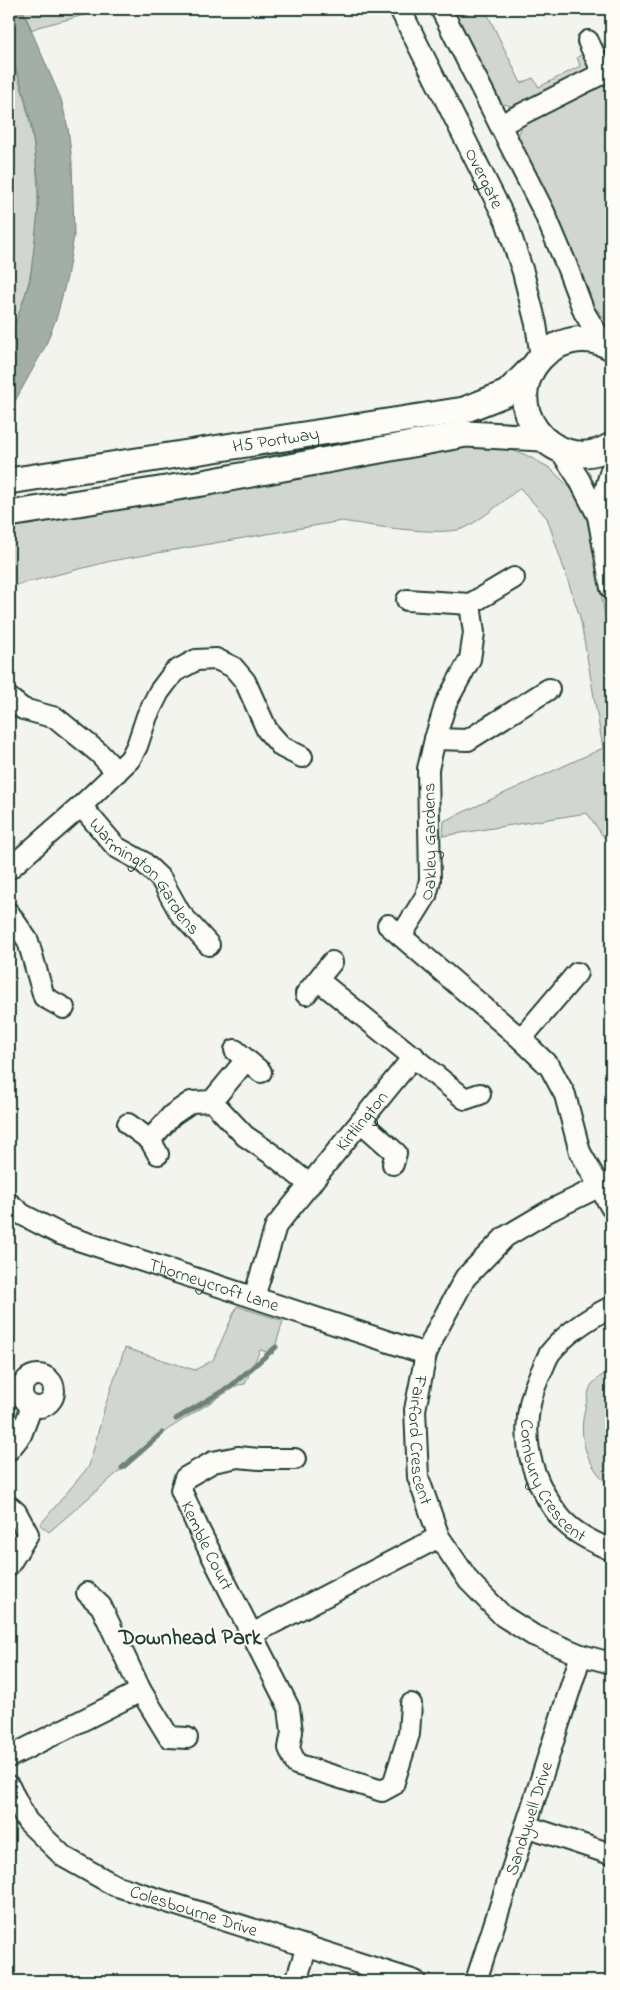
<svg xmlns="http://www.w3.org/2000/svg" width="620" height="1990" font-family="'Indie Flower',sans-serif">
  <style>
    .green { fill: #d1d6d1; stroke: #788a82 }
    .water { fill: #a3aea7; stroke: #6e8179 }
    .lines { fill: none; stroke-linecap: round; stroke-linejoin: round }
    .stream { stroke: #6e8179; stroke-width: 5 }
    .minor-casing { stroke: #1f3d34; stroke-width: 24 }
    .major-casing { stroke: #1f3d34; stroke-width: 29 }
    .minor { stroke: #fdfcf7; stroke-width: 20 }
    .major { stroke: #fdfcf7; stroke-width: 25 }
    .labels { text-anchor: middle; stroke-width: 4; stroke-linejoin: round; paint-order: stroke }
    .street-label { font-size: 18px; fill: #1f3d34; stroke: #fdfcf7 }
    .district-label { font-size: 22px; font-weight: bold; fill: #1f3d34; stroke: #fdfcf7 }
  </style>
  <rect width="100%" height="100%" fill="#f4f4ef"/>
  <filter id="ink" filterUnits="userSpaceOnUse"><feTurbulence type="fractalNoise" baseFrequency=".02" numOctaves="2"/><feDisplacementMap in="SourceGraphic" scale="10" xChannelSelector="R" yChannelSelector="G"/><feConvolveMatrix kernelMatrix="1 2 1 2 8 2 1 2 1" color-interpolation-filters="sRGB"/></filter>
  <g filter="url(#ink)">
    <!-- green -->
    <path class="green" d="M 22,9 L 108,9 L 38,27 L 32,30 Z
      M 450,9 L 485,9 L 521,83 L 533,78 L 539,87 L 580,66 L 577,57 L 584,54 L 589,60 L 587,71 L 518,104 L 511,106 L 500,103 Z
      M 608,40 L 611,47 L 611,60 L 605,57 L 603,44 Z
      M 9,51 C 45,147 50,246 9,341 Z
      M 611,79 L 611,326 L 587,298 L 518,142 L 519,133 L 523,125 Z
      M 466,434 L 526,455 L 550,468 L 572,490 L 587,518 L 611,647 L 611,848 L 587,813 L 443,836 L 444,821 L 603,748 L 580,617 L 547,518 L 520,488 C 503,501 486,516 467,527 C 448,538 365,525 342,521 L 111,561 L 9,587 L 9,528 L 59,519 L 101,500 Z
      M 237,1306 L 283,1321 L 273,1354 L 260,1350 L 245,1384 L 238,1385 L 167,1430 L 49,1532 L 40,1525 L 89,1466 L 105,1406 L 125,1348 L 195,1370 L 213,1360 Z
      M 611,1369 L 611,1488 C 585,1463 576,1436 587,1401 C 588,1395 589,1387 593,1383 C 598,1378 605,1373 611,1369 Z"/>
    <!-- water -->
    <path class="water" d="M 9,9 L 22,9 L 61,99 L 68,128 L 72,162 L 74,236 L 67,277 L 57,316 L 45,347 L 9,412 L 9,341 L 30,281 L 38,212 L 39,185 L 31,122 L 21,83 L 9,51 Z"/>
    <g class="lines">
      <!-- stream -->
      <path class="stream" d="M 176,1419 L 231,1386 L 276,1347
        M 122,1468 L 162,1433"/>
      <!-- minor casing -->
      <g class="minor-casing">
        <g id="minor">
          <path id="s1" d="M 400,9 L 506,221 L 523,272 L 536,324 L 541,357"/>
          <path d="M 441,9 L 544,212 L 566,264 L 584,312 L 603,343"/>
          <path d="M 588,41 L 603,73"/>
          <path d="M 500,125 L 611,69"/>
          <path d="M 560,450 L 579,479 L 598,516 L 611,588"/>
          <path d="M 598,516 L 611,470"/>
          <path d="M 407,600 L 470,604 L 514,578"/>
          <path d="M 9,698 L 23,709 L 56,718 L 99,753 L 117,772"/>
          <path d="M 435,739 L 468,740 L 549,689"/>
          <path id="s2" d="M 81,806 L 116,847 L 143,862 L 161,879 L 180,913 L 209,945"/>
          <path d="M 9,869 L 81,806 L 130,759 L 137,746 L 147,716 L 159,692 L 174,672 L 196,660 L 216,659 L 233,667 L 245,681 L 267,730 L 282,747 L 302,757"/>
          <path d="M 9,913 L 28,941 L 44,997 L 64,1008"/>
          <path d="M 388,925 L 521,1039 L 550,1067 L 565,1095 L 580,1152 L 611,1207"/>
          <path id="s3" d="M 401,936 L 426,896 L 430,880 L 428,769 L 435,739 L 446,703 L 470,659 L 474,633 L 470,604"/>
          <path d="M 318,980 L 465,1099 L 480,1094"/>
          <path d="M 306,994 L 332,962"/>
          <path d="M 521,1039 L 577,973"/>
          <path d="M 235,1050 L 261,1072"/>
          <path d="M 212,1101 L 245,1136 L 273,1155 L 310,1185"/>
          <path d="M 361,1122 L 396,1153 L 393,1164"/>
          <path d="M 128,1124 L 150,1140"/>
          <path d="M 158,1154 L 150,1140 L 172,1115 L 191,1102 L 212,1101 L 246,1060"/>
          <path id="s4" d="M 611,1181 L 549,1211 L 505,1237 L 465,1278 L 437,1330 L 426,1354 L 415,1410 L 418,1477 L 439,1537 L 469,1581 L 503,1616 L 533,1635 L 581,1655 L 611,1663"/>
          <path id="s5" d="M 9,1203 L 23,1215 L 60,1234 L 426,1354"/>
          <path id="s6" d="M 254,1297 L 276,1226 L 414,1056"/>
          <path id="s7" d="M 611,1307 C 589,1318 566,1333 550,1353 C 546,1359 544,1367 540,1374 C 517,1424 526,1474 560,1517 C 573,1533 593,1542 611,1550"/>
          <circle cx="38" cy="1391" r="16"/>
          <path d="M 9,1450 L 21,1435 L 32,1406"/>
          <path id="s8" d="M 295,1459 L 259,1459 L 238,1457 L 213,1462 L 185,1478 L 181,1490 L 200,1532 L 289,1708 L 292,1732 L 289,1748 L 296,1764 L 382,1791 L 393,1785 L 409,1734 L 411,1704"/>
          <path d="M 9,1506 L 16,1512 L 28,1534 L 9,1565"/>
          <path d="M 87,1593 L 101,1606 L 141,1691 L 169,1737 L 187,1738"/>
          <path d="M 252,1634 L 439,1537"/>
          <path d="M 9,1757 L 141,1691"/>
          <path id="s9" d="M 9,1786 L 27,1821 L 64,1857 L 114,1885 L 415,1981"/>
          <path d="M 526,1826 L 611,1854"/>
          <path d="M 296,1981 L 307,1946"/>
          <path id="s10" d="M 476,1981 L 581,1655"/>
        </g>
      </g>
      <!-- major casing -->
      <g class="major-casing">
        <g id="major">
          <path d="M 611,347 C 557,318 500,380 536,430 C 544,441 554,448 567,452 C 582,456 598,454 611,446"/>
          <path id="s11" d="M 9,481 L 464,410 L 507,393 L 531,369"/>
          <path d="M 9,514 L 203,483 L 466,434 L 542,438"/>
        </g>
      </g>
      <!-- minor -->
      <use href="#minor" class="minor"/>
      <!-- major -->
      <use href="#major" class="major"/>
    </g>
  </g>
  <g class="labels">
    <!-- street labels -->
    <g class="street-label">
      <text dy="6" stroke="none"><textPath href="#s1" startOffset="189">Overgate</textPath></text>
      <text dy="6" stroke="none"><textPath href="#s11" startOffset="270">H5 Portway</textPath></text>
      <text dy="6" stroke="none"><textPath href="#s3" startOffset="102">Oakley Gardens</textPath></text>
      <text dy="6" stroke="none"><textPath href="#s2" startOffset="96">Warmington Gardens</textPath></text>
      <text dy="6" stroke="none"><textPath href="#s6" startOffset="210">Kirtlington</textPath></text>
      <text dy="6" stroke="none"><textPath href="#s5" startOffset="222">Thorneycroft Lane</textPath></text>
      <text dy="6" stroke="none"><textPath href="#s4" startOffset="350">Fairford Crescent</textPath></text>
      <text dy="6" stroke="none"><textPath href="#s7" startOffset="216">Cornbury Crescent</textPath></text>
      <text dy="6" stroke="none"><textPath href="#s8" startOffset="189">Kemble Court</textPath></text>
      <text dy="6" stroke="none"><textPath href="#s10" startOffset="171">Sandywell Drive</textPath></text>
      <text dy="6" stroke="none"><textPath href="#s9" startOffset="232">Colesbourne Drive</textPath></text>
    </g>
    <!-- district labels -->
    <g class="district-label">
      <text x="190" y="1644">Downhead Park</text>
    </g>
  </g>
  <!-- margin -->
  <rect width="620" height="1990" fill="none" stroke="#fdfcf7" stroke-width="30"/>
  <rect x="15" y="15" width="590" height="1960" fill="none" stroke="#1f3d34" stroke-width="2" filter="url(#ink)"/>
</svg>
